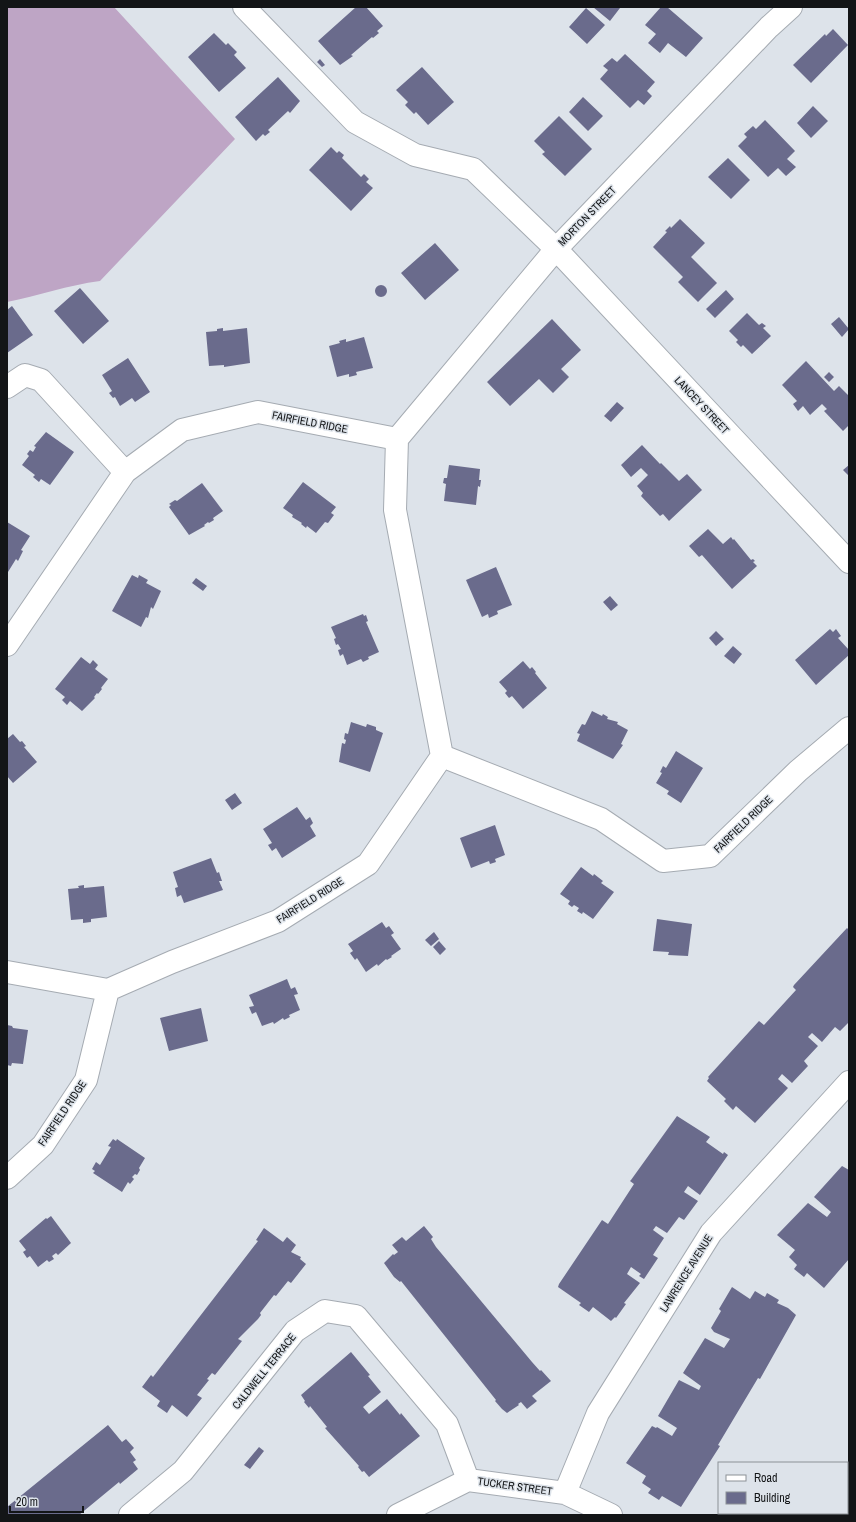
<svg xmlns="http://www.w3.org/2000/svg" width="856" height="1522" font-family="'Archivo Narrow',sans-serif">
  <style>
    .forest { fill: #bea5c5 }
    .building { fill: #6a6b8c }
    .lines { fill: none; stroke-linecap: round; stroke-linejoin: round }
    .minor-casing { stroke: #a5abb2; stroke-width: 24 }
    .minor { stroke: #fff; stroke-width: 22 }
    .labels { text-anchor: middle; stroke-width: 3; stroke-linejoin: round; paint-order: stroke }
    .street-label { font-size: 11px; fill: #131517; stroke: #dde3ea }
  </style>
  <rect width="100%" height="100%" fill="#dde3ea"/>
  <!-- forest -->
  <path class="forest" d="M 7,7 L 114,7 L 235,139 L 100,281 C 68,285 38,296 7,302 Z"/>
  <!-- building -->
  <path class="building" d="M 356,7 L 366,7 L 383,26 L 377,31 L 379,33 L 373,38 L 372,37 L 351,55 L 353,56 L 340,65 L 318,41 Z
    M 593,7 L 619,7 L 620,8 L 610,21 Z
    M 661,7 L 667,7 L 703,38 L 686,57 L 668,43 L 660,53 L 648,43 L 656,34 L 645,25 Z
    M 586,8 L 605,25 L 587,44 L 569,27 Z
    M 833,29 L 848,45 L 811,83 L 793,65 L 825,34 L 826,36 Z
    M 214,33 L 226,45 L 228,43 L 237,52 L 234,55 L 246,68 L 219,92 L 188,57 Z
    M 625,54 L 655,82 L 647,91 L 652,96 L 644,105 L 638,100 L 630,108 L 600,79 L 608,70 L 603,66 L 612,58 L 617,62 Z
    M 320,59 L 325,65 L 322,67 L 317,62 Z
    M 422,67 L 454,102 L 428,125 L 416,112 L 414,114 L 405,105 L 408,102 L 396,90 Z
    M 278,77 L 300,101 L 290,113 L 288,111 L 268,130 L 270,132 L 265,136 L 263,134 L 256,141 L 235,117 Z
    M 583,97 L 603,116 L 588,131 L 569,112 Z
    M 813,106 L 828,121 L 811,138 L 797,123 Z
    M 559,116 L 592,149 L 565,176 L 542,154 L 545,152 L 534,141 Z
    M 765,120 L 795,151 L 787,159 L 796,167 L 786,176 L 778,168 L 768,177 L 738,146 L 747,137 L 744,134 L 753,126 L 756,129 Z
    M 331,147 L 337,153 L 339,151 L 344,155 L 342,158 L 361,177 L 364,174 L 369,179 L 366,182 L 373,188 L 351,211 L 309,170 Z
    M 728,158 L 750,180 L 731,199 L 708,177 Z
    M 680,219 L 705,243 L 691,257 L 717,283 L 698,302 L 678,282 L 683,277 L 653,247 L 667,232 L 665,231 L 670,226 L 671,228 Z
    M 435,243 L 459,270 L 425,300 L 401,273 Z
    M375 291a6 6 0 1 1 12 0a6 6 0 1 1-12 0Z
    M 80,288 L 109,321 L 83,344 L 54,311 Z
    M 726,290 L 734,299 L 715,318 L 706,309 Z
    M 12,306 L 33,335 L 7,353 L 7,310 Z
    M 747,313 L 759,325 L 762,323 L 766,326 L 763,328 L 771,336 L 752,354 L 743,345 L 741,347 L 736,342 L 738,340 L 729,331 Z
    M 839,317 L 849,329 L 842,337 L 831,324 Z
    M 552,319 L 581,350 L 561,369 L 569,377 L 553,393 L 539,379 L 510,406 L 487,382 Z
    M 223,328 L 223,331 L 247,328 L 250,363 L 224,367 L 224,365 L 209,366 L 206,332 L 217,331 L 217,329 Z
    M 364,337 L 373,368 L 356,372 L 357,375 L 349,377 L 349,374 L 337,377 L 329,346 L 340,343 L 339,341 L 346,339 L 346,342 Z
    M 128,358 L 150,392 L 135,402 L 132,398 L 120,406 L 115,397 L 113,398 L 109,393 L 112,391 L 102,375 Z
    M 806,361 L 834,391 L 839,386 L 849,396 L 849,425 L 843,431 L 824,411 L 827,409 L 822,404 L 810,415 L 803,406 L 798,411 L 793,404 L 797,401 L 782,385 Z
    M 829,372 L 834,377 L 829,382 L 824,377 Z
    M 617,402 L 624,408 L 611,422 L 604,416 Z
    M 46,432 L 74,452 L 50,485 L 41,479 L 39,482 L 33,477 L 35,475 L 22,465 L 29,456 L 27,454 L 30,450 L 33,452 L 36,447 L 34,446 Z
    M 642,445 L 660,464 L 661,463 L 679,481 L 687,474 L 702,490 L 669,521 L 663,514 L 660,516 L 641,496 L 643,493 L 637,486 L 648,475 L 641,468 L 631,477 L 621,465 Z
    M 449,465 L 480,469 L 479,480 L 481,480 L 480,487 L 478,486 L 476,505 L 444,501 L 446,484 L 443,483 L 444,478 L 447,478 Z
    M 849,465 L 849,476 L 843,470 Z
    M 303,482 L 336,507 L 331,513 L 334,515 L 328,523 L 325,522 L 316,533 L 307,526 L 306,528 L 301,524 L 302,523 L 292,517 L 293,515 L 283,508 Z
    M 202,483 L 223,511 L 213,518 L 214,520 L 209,523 L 208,522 L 204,525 L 205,526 L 189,535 L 169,507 L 171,505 L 169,504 L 175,500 L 177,501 Z
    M 7,522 L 30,536 L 21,550 L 23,551 L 18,561 L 16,559 L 8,572 L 7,571 Z
    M 708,529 L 723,544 L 731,537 L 733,540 L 734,539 L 751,560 L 753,559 L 755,561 L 753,562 L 757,566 L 732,589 L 702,555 L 699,557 L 689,546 Z
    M 496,567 L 512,605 L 497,611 L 498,614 L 489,618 L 488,614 L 482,617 L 466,580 Z
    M 132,575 L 138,578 L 139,575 L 148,580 L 146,583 L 161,591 L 153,609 L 151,607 L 148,618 L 146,617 L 141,627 L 112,611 Z
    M 196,578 L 207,586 L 203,591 L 192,583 Z
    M 610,596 L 618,605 L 611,611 L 603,602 Z
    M 363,614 L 364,616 L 366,615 L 368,621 L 366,622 L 379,652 L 368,657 L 369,659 L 363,662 L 361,659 L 347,665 L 343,654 L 340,656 L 338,650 L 341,649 L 338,644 L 336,645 L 334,639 L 336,638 L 331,627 Z
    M 830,629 L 833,632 L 836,629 L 841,636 L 838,638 L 849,650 L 849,655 L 816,685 L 795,660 Z
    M 716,631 L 724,639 L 716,646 L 709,638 Z
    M 733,646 L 742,654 L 734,664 L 724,656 Z
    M 81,657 L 90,664 L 93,660 L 98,665 L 95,669 L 108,679 L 101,688 L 102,689 L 98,694 L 97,693 L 94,697 L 95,698 L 82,711 L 70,701 L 67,705 L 62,700 L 65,697 L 55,689 Z
    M 523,661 L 530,669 L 532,667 L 536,672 L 535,673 L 547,688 L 523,709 L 512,696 L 509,698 L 505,693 L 507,691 L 499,682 Z
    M 592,711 L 602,716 L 603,714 L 608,717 L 607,719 L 618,722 L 617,724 L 628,730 L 621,744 L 623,745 L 613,759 L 577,741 L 580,734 L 577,733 L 582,724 L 585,725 Z
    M 351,722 L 366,727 L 367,724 L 376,727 L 376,730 L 383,733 L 370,772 L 339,762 L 342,743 L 345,744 L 346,740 L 344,739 L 345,733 L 348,734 Z
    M 13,734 L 20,742 L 22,741 L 26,746 L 24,747 L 37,762 L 13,783 L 7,776 L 7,739 Z
    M 676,751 L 703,768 L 681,803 L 667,794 L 669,791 L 656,783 L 662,773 L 660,772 L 663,766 L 666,768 Z
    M 235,793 L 242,803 L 232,810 L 225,800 Z
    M 297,807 L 306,820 L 310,817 L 313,823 L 310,826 L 316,836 L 282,858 L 276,848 L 272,851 L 268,845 L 272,843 L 263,829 Z
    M 495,825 L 505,855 L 495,859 L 496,862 L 490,864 L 489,861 L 471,868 L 460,838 Z
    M 211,858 L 217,873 L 219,872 L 222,881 L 219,881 L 223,890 L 184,903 L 181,895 L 177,897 L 175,888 L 178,887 L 173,872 Z
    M 581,867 L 593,876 L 594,874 L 603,881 L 601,883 L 614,892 L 593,919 L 583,912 L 582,914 L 577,911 L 579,908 L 574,905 L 572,907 L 568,904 L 570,901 L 560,894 Z
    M 84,885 L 84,888 L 104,886 L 107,917 L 91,919 L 91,922 L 83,923 L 83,919 L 71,920 L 68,889 L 79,888 L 78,886 Z
    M 657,919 L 692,924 L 688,956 L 668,955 L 669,952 L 653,951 Z
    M 382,922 L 386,928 L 389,926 L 394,933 L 391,935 L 401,949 L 391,956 L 392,957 L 387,960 L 386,959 L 378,966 L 377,964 L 366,972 L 357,958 L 355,960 L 350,953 L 353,951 L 348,944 Z
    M 847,928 L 849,930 L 848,1005 L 849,1022 L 840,1031 L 835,1027 L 822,1042 L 812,1033 L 808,1037 L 818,1046 L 804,1061 L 808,1066 L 792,1083 L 782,1074 L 778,1079 L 788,1088 L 755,1123 L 736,1106 L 733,1110 L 724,1101 L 726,1099 L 707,1081 L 709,1078 L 708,1077 L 759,1021 L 764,1025 L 796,990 L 793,987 L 794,985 Z
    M 434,932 L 439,939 L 431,946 L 425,940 Z
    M 439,941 L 446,949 L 440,955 L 433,947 Z
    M 287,979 L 291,989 L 295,987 L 298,994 L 294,995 L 300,1010 L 289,1015 L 290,1017 L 284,1020 L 283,1018 L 274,1024 L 273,1022 L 262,1026 L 256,1012 L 252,1014 L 249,1007 L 254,1006 L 249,995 Z
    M 201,1008 L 208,1041 L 169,1051 L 160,1018 Z
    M 7,1025 L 12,1026 L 13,1028 L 28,1030 L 23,1064 L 12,1063 L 11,1066 L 7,1065 Z
    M 677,1116 L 710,1137 L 706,1142 L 723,1154 L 724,1152 L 728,1155 L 700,1195 L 688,1186 L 684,1192 L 698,1201 L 684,1220 L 679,1217 L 667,1233 L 656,1226 L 653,1230 L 664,1238 L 653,1255 L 658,1258 L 644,1279 L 639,1276 L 641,1274 L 631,1267 L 627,1274 L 640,1283 L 624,1303 L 626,1304 L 616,1318 L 615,1317 L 611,1321 L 593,1307 L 589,1312 L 579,1305 L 581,1303 L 558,1287 L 559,1284 L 602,1220 L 608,1224 L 634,1184 L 630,1181 L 631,1180 Z
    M 113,1139 L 116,1141 L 117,1139 L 145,1158 L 139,1168 L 140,1170 L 137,1175 L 135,1174 L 132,1177 L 134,1179 L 130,1184 L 128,1182 L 122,1192 L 93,1173 L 95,1171 L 92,1169 L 96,1162 L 100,1165 L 111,1147 L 108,1146 Z
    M 842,1166 L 849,1170 L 849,1259 L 824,1288 L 807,1273 L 804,1277 L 794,1269 L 797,1265 L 789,1257 L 795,1250 L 777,1235 L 808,1203 L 827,1217 L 831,1212 L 814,1197 Z
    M 51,1216 L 71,1243 L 58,1255 L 56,1253 L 52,1256 L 54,1259 L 49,1262 L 47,1260 L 38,1267 L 30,1256 L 27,1258 L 23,1252 L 26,1250 L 19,1241 L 46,1218 L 47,1219 Z
    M 424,1226 L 433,1237 L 431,1239 L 436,1247 L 532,1362 L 540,1371 L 541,1370 L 551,1381 L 532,1396 L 537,1401 L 527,1409 L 521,1402 L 518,1404 L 519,1405 L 507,1413 L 502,1409 L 495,1401 L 496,1400 L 401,1281 L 400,1282 L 394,1277 L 384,1263 L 393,1254 L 394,1255 L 398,1252 L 392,1245 L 402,1237 L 406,1241 Z
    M 264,1228 L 283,1242 L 287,1237 L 296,1245 L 291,1252 L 301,1257 L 300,1259 L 306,1264 L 291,1283 L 288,1281 L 276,1296 L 274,1295 L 260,1313 L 261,1315 L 258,1319 L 238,1339 L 242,1341 L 215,1375 L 212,1373 L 207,1379 L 209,1380 L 197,1395 L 202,1398 L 187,1417 L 172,1405 L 167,1413 L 157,1406 L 160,1401 L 142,1387 L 151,1375 L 153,1377 L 258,1241 L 256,1240 Z
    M 732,1287 L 750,1299 L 755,1291 L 765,1297 L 767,1293 L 779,1300 L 777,1303 L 788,1308 L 796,1315 L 760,1379 L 758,1378 L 718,1445 L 720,1446 L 681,1507 L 662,1496 L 659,1500 L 648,1493 L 651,1489 L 642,1483 L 646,1476 L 626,1463 L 652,1426 L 656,1428 L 657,1427 L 672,1436 L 677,1428 L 658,1416 L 679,1380 L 699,1390 L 701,1386 L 683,1373 L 705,1338 L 724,1348 L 730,1339 L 714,1332 L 711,1328 L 721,1311 L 719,1309 Z
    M 351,1352 L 370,1375 L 368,1376 L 381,1392 L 363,1407 L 369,1414 L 387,1399 L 400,1415 L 401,1413 L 420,1436 L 369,1477 L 364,1471 L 362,1472 L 358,1467 L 359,1466 L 325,1428 L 327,1427 L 310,1406 L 309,1408 L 304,1402 L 305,1401 L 301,1395 Z
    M 108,1425 L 122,1442 L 126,1439 L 134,1448 L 130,1452 L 136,1460 L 133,1462 L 138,1469 L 120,1484 L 119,1482 L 79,1515 L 7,1515 L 7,1507 Z
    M 259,1447 L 264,1451 L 250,1469 L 244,1465 Z
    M 849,1489 L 849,1515 L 828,1515 L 830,1513 L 847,1513 L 847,1491 Z"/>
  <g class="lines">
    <!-- minor casing -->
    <g class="minor-casing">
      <path id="minor" d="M 244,7 L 355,122 L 415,155 L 473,169 L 556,249 L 849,562
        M 7,387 L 25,375 L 41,380 L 125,472
        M 397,439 L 395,510 L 442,756 L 601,819 L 663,861 L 710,856 L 798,771 L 849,728
        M 397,439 L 556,249 L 769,27 L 791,7
        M 7,645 L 125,472 L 182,430 L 258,412 L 397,439
        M 7,972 L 108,990
        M 7,1178 L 43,1145 L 86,1080 L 108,990 L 172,962 L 278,921 L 368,864 L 442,756
        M 565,1493 L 598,1413 L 711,1233 L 849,1082
        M 130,1515 L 183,1471 L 295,1331 L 325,1311 L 356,1316 L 447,1424 L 468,1480
        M 398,1515 L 468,1480 L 565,1493 L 611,1515"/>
    </g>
    <!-- minor -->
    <use href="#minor" class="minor"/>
  </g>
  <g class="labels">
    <!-- street labels -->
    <g class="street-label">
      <text transform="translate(587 216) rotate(-46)" y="4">MORTON STREET</text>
      <text transform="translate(702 405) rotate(47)" y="4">LANCEY STREET</text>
      <text transform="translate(310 422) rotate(11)" y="4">FAIRFIELD RIDGE</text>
      <text transform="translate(743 824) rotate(-44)" y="4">FAIRFIELD RIDGE</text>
      <text transform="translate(310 900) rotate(-32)" y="4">FAIRFIELD RIDGE</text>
      <text transform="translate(62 1113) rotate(-56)" y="4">FAIRFIELD RIDGE</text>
      <text transform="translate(686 1273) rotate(-58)" y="4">LAWRENCE AVENUE</text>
      <text transform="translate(264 1371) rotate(-51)" y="4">CALDWELL TERRACE</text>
      <text transform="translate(515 1486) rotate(8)" y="4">TUCKER STREET</text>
    </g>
  </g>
  <!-- border -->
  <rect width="856" height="1522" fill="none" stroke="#131517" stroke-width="16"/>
  <!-- legend -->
  <rect x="718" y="1462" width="130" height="52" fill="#dde3ea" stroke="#8c9196"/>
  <rect x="726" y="1475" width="20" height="6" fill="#ffffff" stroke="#8c9196"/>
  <text x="754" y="1482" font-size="12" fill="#131517">Road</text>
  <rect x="726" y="1492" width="20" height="12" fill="#6a6b8c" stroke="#8c9196"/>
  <text x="754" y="1502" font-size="12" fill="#131517">Building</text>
  <!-- scale -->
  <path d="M10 1506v6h73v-6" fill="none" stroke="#131517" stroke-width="2"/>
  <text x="16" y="1506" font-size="12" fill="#131517" stroke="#dde3ea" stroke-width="3" paint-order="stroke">20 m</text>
</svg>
